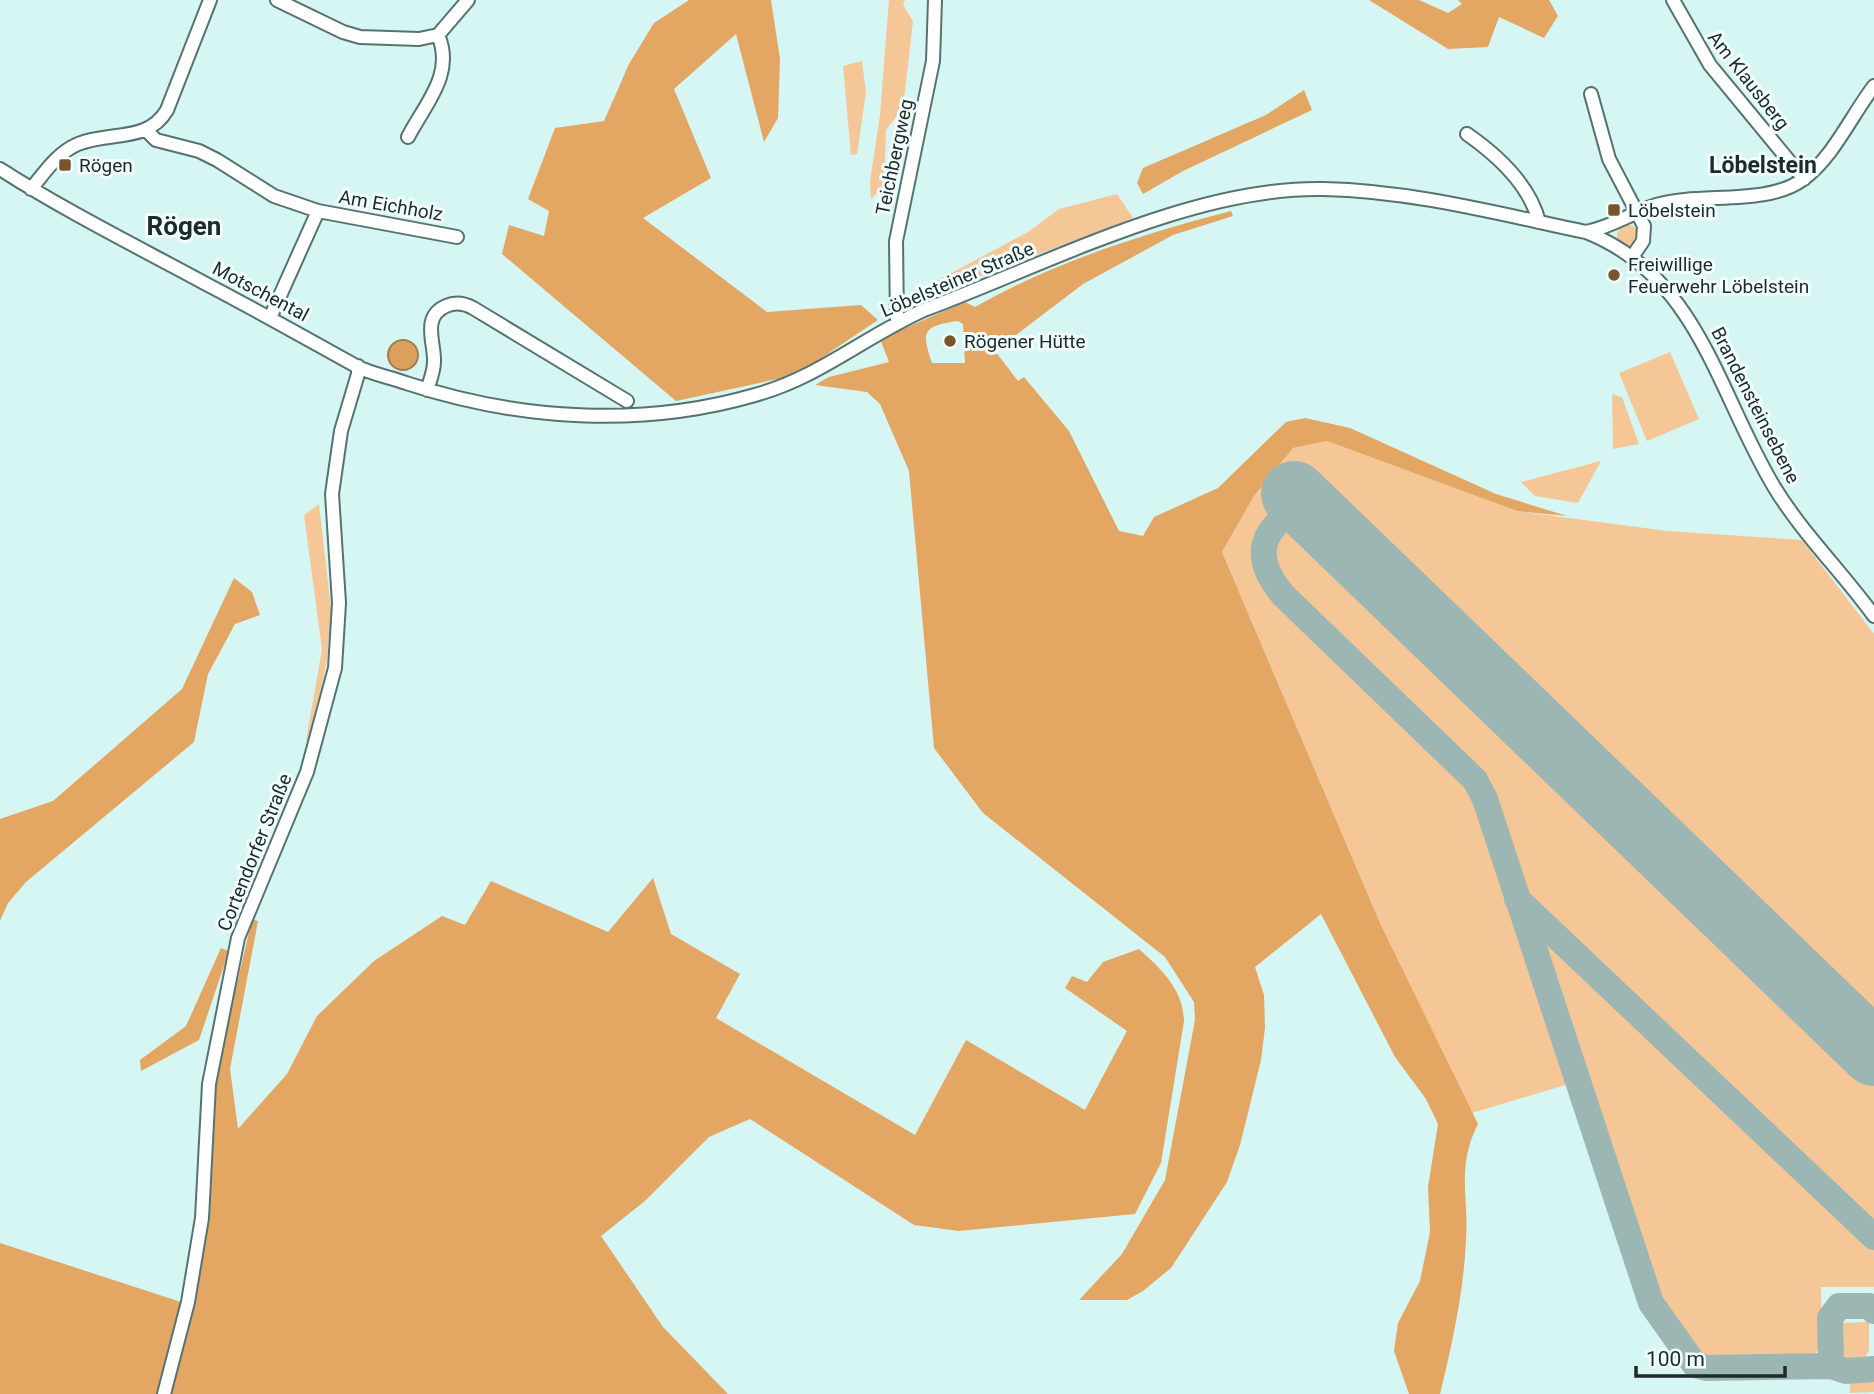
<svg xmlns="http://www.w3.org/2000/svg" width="1874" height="1394" font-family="Roboto,sans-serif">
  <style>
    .green { fill: #f6c796 }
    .forest { fill: #e3a663; fill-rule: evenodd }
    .water { fill: #dca05d; stroke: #a37d4d; stroke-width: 2 }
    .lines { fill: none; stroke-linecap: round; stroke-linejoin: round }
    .taxiway { stroke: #9cb6b4; stroke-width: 26 }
    .runway { stroke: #9cb6b4; stroke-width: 66 }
    .minor-casing { stroke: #567371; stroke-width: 16 }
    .minor { stroke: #fff; stroke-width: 12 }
    .poi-dot { fill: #78552e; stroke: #f2fefd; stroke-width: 2.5 }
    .labels { text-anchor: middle; stroke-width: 6; stroke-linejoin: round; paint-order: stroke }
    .street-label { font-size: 19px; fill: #1d2a29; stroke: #f2fefd }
    .poi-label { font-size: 19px; fill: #1d2a29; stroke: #f2fefd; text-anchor: start }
    .quarter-label { font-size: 23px; font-weight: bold; fill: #1d2a29; stroke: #f2fefd }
    .district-label { font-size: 26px; font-weight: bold; fill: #1d2a29; stroke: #f2fefd }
  </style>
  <rect width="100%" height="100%" fill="#d5f6f3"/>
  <!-- green -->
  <path class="green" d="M 889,0 L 905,0 L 903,5 L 913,21 L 903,108 L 886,130 L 884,186 L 871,199 L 870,181 L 880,115 Z
    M 862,61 L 866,92 L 857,154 L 851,155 L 843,66 Z
    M 1117,194 L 1133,218 L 929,296 L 914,293 L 1028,232 L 1059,209 Z
    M1617 236a11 11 0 1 1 22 0a11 11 0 1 1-22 0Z
    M 1670,352 L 1699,419 L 1647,441 L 1619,373 Z
    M 1612,394 L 1622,397 L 1639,444 L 1613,449 Z
    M 1327,441 L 1517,511 L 1667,531 L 1802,540 L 1874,634 L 1874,1287 L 1821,1287 L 1822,1346 L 1812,1356 L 1707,1360 L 1695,1354 L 1652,1295 L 1582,1080 L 1472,1113 L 1380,923 L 1222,552 L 1254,496 L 1293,448 Z
    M 1601,461 L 1578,503 L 1535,496 L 1521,482 Z
    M 319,504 L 331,609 L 327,660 L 311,739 L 306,741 L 322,649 L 304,515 Z
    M 1869,1322 L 1869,1351 L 1863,1360 L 1846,1361 L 1838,1353 L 1837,1323 Z
    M 1874,1378 L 1874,1392 L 1850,1393 L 1850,1382 Z"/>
  <!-- forest -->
  <path class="forest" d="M 689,0 L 771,0 L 780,59 L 778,118 L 764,142 L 736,34 L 674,89 L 711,178 L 643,218 L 767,312 L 861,305 L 878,320 L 796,375 L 676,401 L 502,254 L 509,225 L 544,236 L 549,211 L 528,199 L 555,128 L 604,121 L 629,64 L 654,23 Z
    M 1369,0 L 1419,0 L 1448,13 L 1462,4 L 1458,0 L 1549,0 L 1558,16 L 1544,38 L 1499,17 L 1488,47 L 1448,49 Z
    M 1304,90 L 1312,110 L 1183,171 L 1143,194 L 1137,183 L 1143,168 L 1266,115 Z
    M 1231,211 L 1233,216 L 1173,235 L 1083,284 L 995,351 L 1018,381 L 1024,377 L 1069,431 L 1119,531 L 1143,536 L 1154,517 L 1218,488 L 1286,422 L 1305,418 L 1350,428 L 1496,494 L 1567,516 L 1517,511 L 1327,441 L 1293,448 L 1254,496 L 1222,552 L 1380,923 L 1478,1124 C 1456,1167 1469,1197 1466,1240 C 1464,1290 1452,1345 1440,1394 L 1409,1394 L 1394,1351 L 1398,1323 L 1420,1281 L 1430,1232 L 1428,1187 L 1438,1124 L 1426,1099 L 1395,1057 L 1321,914 L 1255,967 L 1264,995 L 1265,1028 L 1261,1060 L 1240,1145 L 1227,1182 L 1171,1268 L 1143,1291 L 1127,1300 L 1079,1300 L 1122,1254 L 1165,1180 L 1195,1020 L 1194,1002 L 1165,957 L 983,813 L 934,748 L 909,471 L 880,404 L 867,392 L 815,385 L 829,377 L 889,362 L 880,339 L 965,302 L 975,307 C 1051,263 1146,233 1231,211 ZM 958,321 L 963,324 L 965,363 L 932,363 C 921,331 923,326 958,321 Z
    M 234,578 L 252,592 L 260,615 L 235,624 L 208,674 L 194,742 L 26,882 L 8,903 L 0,921 L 0,819 L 53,801 L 182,689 Z
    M 653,878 L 671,934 L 740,974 L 716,1018 L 915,1135 L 966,1040 L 1085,1110 L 1127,1031 L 1065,988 L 1072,976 L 1087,982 L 1103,962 L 1139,949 C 1162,970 1183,989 1184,1021 L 1161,1163 L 1135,1214 L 959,1231 L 914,1225 L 750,1119 L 709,1137 L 646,1200 L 601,1236 L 663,1327 L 728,1394 L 169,1394 L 207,1219 L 218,1066 L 252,919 L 258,921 L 230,1069 L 238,1129 L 287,1074 L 317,1016 L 374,961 L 442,916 L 465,925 L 491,881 L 608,932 Z
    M 221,948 L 229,951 L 199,1040 L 141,1071 L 140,1060 L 186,1026 Z
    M 0,1243 L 181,1302 L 157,1394 L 0,1394 Z"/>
  <!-- water -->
  <path class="water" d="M388 355a15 15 0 1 1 30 0a15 15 0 1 1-30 0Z"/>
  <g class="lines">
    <!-- taxiway -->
    <path class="taxiway" d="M 1304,504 C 1260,528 1250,556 1284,596 L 1475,780 L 1485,799 L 1651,1303 L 1695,1365 L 1706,1368 L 1831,1366 L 1846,1371 L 1874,1369
      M 1517,899 L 1874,1237
      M 1831,1366 L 1830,1318 L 1839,1306 L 1869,1306 L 1874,1311"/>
    <!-- runway -->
    <path class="runway" d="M 1294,494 L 1874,1053"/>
    <!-- minor casing -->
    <g class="minor-casing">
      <path id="minor" d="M 277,0 L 343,32 L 360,37 L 419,39 L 438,35 L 468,0
        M 1673,0 L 1710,65 L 1804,179
        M 1591,94 L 1609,159 L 1644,226 L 1643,241 L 1632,257
        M 146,130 L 156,140 L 199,151 L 217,160 L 274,196 L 318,211 L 270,318
        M 1467,134 C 1497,155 1530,185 1539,222
        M 408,137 C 425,104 455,74 438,35
        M 0,169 C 67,212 138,247 208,285 C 258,311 307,339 356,366 C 371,374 390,377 406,383 C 518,420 641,428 755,395 C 820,377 864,337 924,310 C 1045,265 1194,186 1324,189 C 1413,191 1499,214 1586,232 C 1612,227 1631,213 1656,205 C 1699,192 1766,206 1802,180 C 1833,158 1851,116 1874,86
        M 31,189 C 45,172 57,153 78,144 C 109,131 148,143 167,110 L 210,0
        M 318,211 L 457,237
        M 1586,232 C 1700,277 1718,396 1776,490 C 1804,535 1843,573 1874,616
        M 897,322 L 896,241 L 933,61 L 935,0
        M 427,390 C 430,381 434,371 434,362 C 435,343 421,317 446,306 C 455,302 464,303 473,308 L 627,401
        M 164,1394 L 188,1302 L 202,1218 L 209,1084 L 238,938 L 307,772 L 335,668 L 339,603 L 332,494 L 341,431 L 358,374 L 358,366"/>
    </g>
    <!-- minor -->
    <use href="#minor" class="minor"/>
  </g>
  <!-- markers -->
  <g class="poi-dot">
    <rect x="58" y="158" width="14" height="14" rx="3.5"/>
    <rect x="1607" y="203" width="14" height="14" rx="3.5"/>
    <circle cx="1614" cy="275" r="7"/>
    <circle cx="950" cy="341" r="7"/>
  </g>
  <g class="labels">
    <!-- street labels -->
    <g class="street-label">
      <text transform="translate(1749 80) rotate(52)" y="7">Am Klausberg</text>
      <text transform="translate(894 157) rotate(-78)" y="7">Teichbergweg</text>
      <text transform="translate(391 205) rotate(10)" y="7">Am Eichholz</text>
      <text transform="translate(957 279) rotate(-23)" y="7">Löbelsteiner Straße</text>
      <text transform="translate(261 291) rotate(28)" y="7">Motschental</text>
      <text transform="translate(1756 405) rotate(63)" y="7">Brandensteinsebene</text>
      <text transform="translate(254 852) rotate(-68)" y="7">Cortendorfer Straße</text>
    </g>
    <!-- poi labels -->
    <g class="poi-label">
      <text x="79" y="172">Rögen</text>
      <text x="1628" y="217">Löbelstein</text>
      <text x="1628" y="271">Freiwillige<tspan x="1628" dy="22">Feuerwehr Löbelstein</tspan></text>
      <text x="964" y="348">Rögener Hütte</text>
    </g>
    <!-- quarter labels -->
    <g class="quarter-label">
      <text x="1763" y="173">Löbelstein</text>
    </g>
    <!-- district labels -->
    <g class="district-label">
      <text x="184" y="235">Rögen</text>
    </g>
  </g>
  <!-- scale -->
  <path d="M1636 1366v10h149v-10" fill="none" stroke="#1d2a29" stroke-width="3.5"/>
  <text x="1646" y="1366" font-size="21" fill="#1d2a29" stroke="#f2fefd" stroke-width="5" paint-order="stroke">100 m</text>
</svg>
